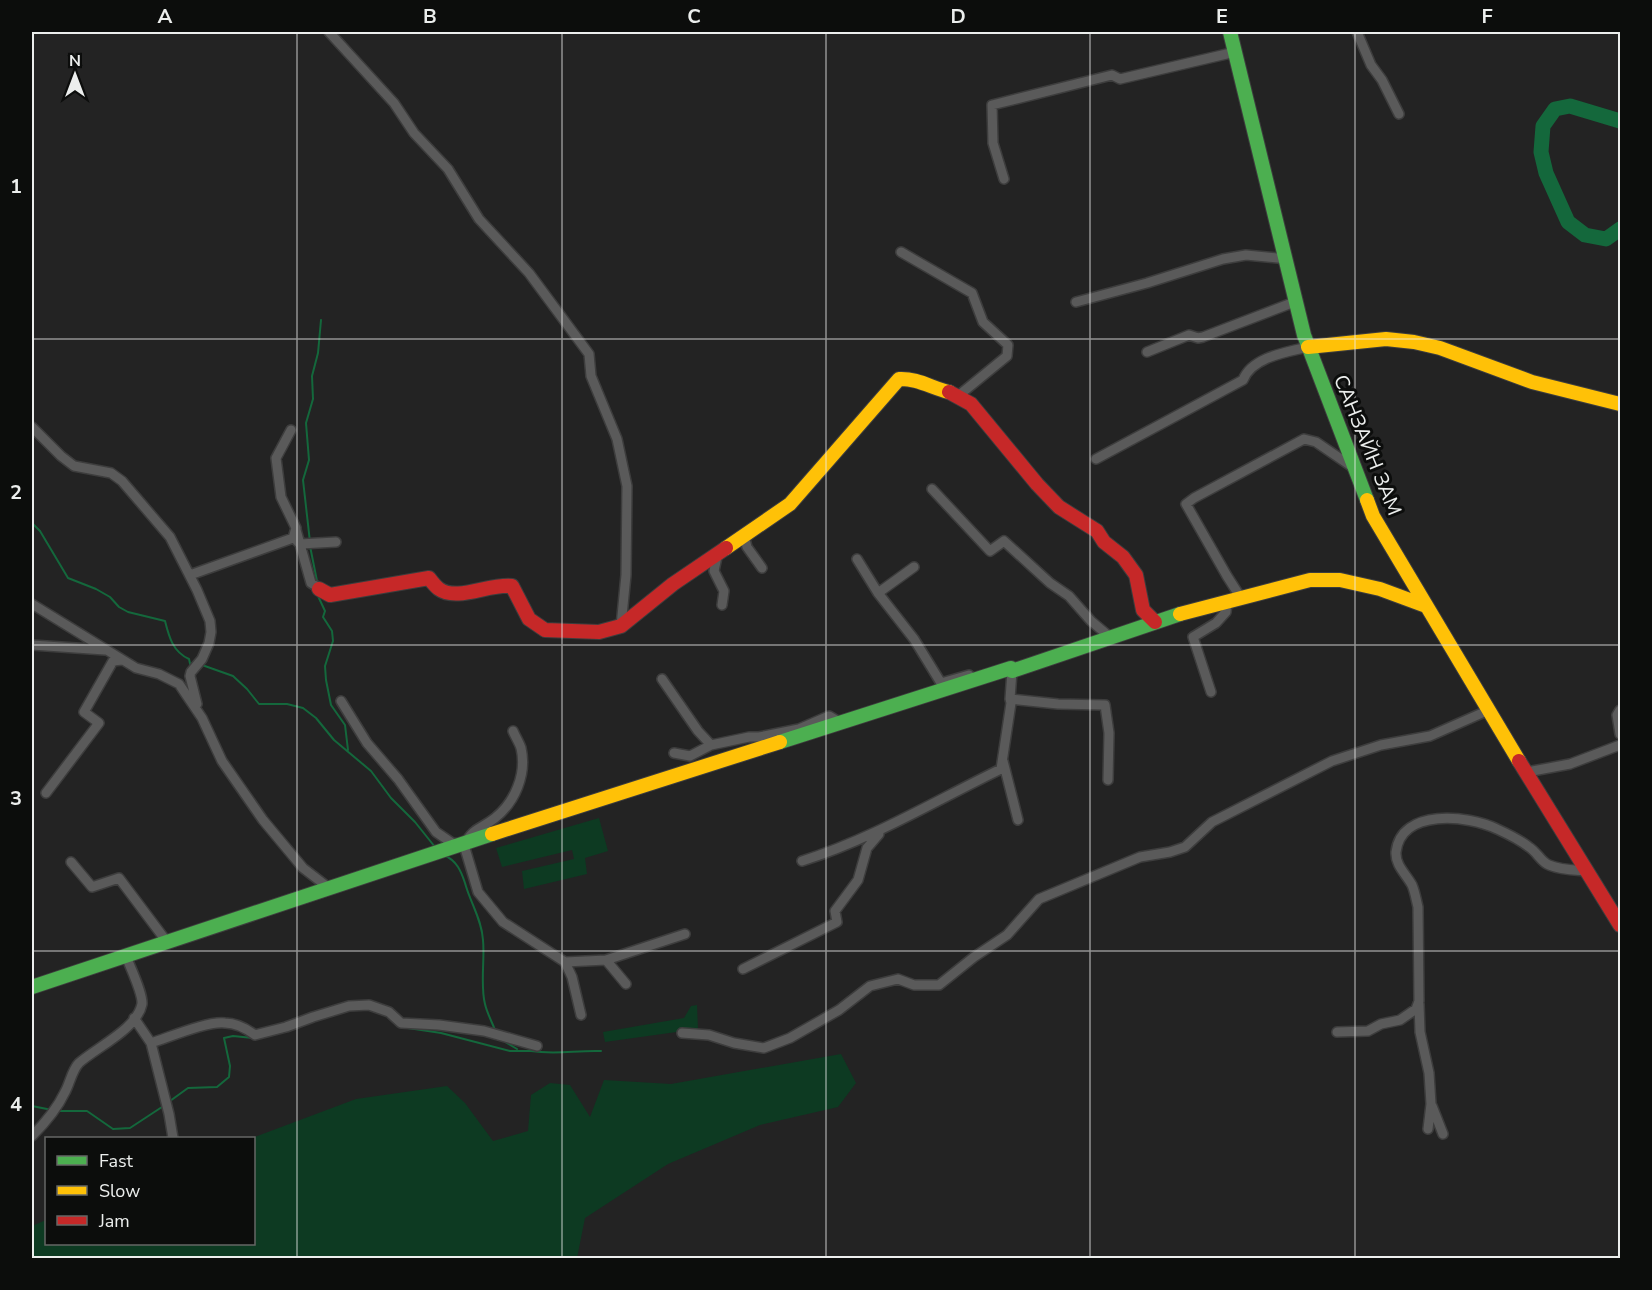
<svg xmlns="http://www.w3.org/2000/svg" width="1652" height="1290" font-family="'Nunito Sans',sans-serif">
  <style>
    .green { fill: #0d3a22 }
    .lines { fill: none; stroke-linecap: round; stroke-linejoin: round }
    .stream { stroke: #14683c; stroke-width: 2 }
    .river { stroke: #14683c; stroke-width: 15 }
    .street-casing { stroke: #3d3d3d; stroke-width: 12 }
    .fast-casing { stroke: #3d3d3d; stroke-width: 16 }
    .slow-casing { stroke: #3d3d3d; stroke-width: 16 }
    .jam-casing { stroke: #3d3d3d; stroke-width: 16 }
    .street { stroke: #5a5a5a; stroke-width: 9 }
    .fast { stroke: #4caf50; stroke-width: 14 }
    .slow { stroke: #ffc107; stroke-width: 14 }
    .jam { stroke: #c62828; stroke-width: 14 }
    .grid { fill: none; stroke: #eceeed; stroke-width: 1.5; stroke-opacity: 0.55 }
    .labels { text-anchor: middle; stroke-width: 6; stroke-linejoin: round; paint-order: stroke }
    .street-label { font-size: 20px; fill: #eceeed; stroke: #0c0d0c }
    .neatline { fill: none; stroke: #eceeed; stroke-width: 2 }
    .grid-label { font-size: 20px; text-anchor: middle; font-weight: bold; fill: #eceeed }
  </style>
  <rect width="100%" height="100%" fill="#232323"/>
  <!-- green -->
  <path class="green" d="M 599,818 L 608,851 L 585,858 L 587,874 L 524,889 L 522,871 L 574,859 L 572,850 L 502,867 L 496,848 Z
    M 697,1005 L 698,1029 L 605,1042 L 603,1032 L 684,1018 L 691,1006 Z
    M 841,1054 L 856,1083 L 838,1107 L 760,1125 L 668,1164 L 585,1218 L 577,1258 L 32,1258 L 32,1226 L 46,1220 L 46,1244 L 254,1244 L 252,1138 L 356,1099 L 447,1086 L 465,1103 L 493,1141 L 528,1131 L 531,1095 L 550,1083 L 570,1085 L 590,1117 L 604,1080 L 671,1084 Z"/>
  <g class="lines">
    <!-- stream -->
    <path class="stream" d="M 32,523 L 40,531 L 68,578 L 96,589 L 110,597 L 119,607 L 128,612 L 165,621 C 169,637 173,652 189,659 L 191,668
      M 310,542 L 303,480 L 309,460 L 306,423 L 313,399 L 312,376 L 318,353 L 321,320
      M 310,546 L 317,581
      M 318,596 L 325,611 L 323,617 L 332,631 L 333,641 L 325,666 L 326,680 L 331,705 L 345,725 L 348,750
      M 202,665 L 233,676 L 247,689 L 259,704 L 287,704 L 303,708 L 316,718 L 334,740 L 371,771 L 391,798 L 415,822 L 435,847
      M 444,855 C 457,861 461,871 465,883 C 470,902 482,920 483,940 C 485,960 480,985 485,1004 C 487,1013 492,1022 495,1030
      M 408,1028 L 441,1033 L 510,1051 L 531,1051
      M 502,1040 L 517,1049
      M 531,1051 C 557,1055 576,1050 601,1051
      M 170,1101 L 188,1088 L 217,1087 L 229,1077 L 230,1066 L 224,1038 L 233,1036 L 253,1038
      M 32,1106 L 52,1110
      M 58,1111 L 87,1111 L 113,1129 L 130,1128 L 165,1105"/>
    <!-- river -->
    <path class="river" d="M 1620,121 L 1570,106 L 1555,109 L 1543,126 L 1541,152 L 1546,173 L 1568,222 L 1585,235 L 1606,239 L 1620,229"/>
    <!-- street casing -->
    <g class="street-casing">
      <path id="street" d="M 329,32 L 394,103 L 414,133 L 448,169 L 479,219 L 529,273 L 589,354 L 591,376 L 617,439 L 627,486 L 626,575 L 621,626
        M 1357,32 L 1371,65 L 1382,80 L 1399,114
        M 1004,179 L 993,143 L 992,105 L 1112,75 L 1120,79 L 1235,52
        M 901,252 L 972,293 L 983,322 L 1008,345 L 1007,356 L 958,396
        M 1076,302 L 1147,283 L 1223,259 L 1246,255 L 1287,259
        M 1147,352 L 1189,335 L 1198,338 L 1203,337 L 1297,301
        M 32,427 L 61,456 L 74,466 L 111,473 L 122,481 L 170,537 L 197,590 L 210,621 L 211,632 L 209,643 L 202,659 L 191,672 L 190,676 L 197,704
        M 1096,459 L 1243,380 C 1252,357 1287,352 1308,347
        M 932,489 L 990,551 L 1004,541 L 1050,583 L 1069,596 L 1091,621 L 1110,637
        M 296,530 L 311,583 L 316,586
        M 750,533 L 745,539 L 747,547 L 762,568
        M 297,541 L 300,544 L 336,542
        M 718,552 L 714,571 L 724,591 L 722,605
        M 857,559 L 878,593 L 914,639 L 941,683 L 969,675
        M 190,575 L 293,538 L 296,528 L 281,497 L 276,458 L 291,430
        M 878,593 L 914,567
        M 1241,598 L 1227,576 L 1186,504 L 1194,498 L 1304,439 L 1316,442 L 1354,468
        M 32,604 L 136,668 L 159,674 L 179,684 L 202,718 L 222,761 L 263,820 L 303,868 L 329,888
        M 32,645 L 105,650
        M 662,679 L 698,731 L 711,745
        M 1211,692 L 1193,637 L 1216,623 L 1226,612 L 1227,602
        M 1010,699 L 1058,704 L 1105,705 L 1109,733 L 1108,780
        M 341,701 L 367,743 L 398,779 L 436,832 L 452,843 L 458,844
        M 1620,710 L 1617,715 L 1620,734
        M 513,731 C 515,736 519,742 521,748 C 527,774 515,802 495,818 C 480,830 475,826 464,845 L 478,892 L 503,922 L 565,962 L 572,977 L 581,1015
        M 674,753 L 690,756 L 711,745 L 749,737 L 759,737 L 799,729 L 829,716 L 841,723
        M 1003,761 L 1018,820
        M 1527,772 L 1570,764 L 1620,745
        M 46,793 L 99,723 L 84,712 L 113,661 L 122,660
        M 802,861 C 872,839 935,801 1001,769 L 1011,703 L 1010,699 L 1012,671
        M 71,862 L 92,887 L 119,878 L 167,942
        M 606,960 L 626,984
        M 565,962 L 606,960 L 685,934
        M 743,969 L 837,922 L 835,911 L 858,880 L 867,848 L 879,834
        M 1419,1004 L 1420,1032 L 1429,1073 L 1431,1104 L 1428,1129
        M 134,1018 L 151,1043 L 169,1114 L 173,1138
        M 1337,1032 L 1368,1031 L 1381,1024 L 1400,1020 L 1416,1009 L 1419,1001 L 1418,907 C 1416,899 1415,892 1412,885 C 1406,874 1395,865 1396,852 C 1401,808 1468,815 1497,829 C 1508,834 1520,840 1529,847 C 1537,852 1541,862 1549,865 C 1561,870 1574,870 1586,871
        M 682,1033 L 709,1035 L 734,1043 L 764,1048 L 790,1038 L 839,1010 L 870,986 L 898,979 L 914,985 L 939,985 L 974,957 L 1007,935 L 1039,899 L 1140,857 L 1170,852 L 1185,847 L 1212,822 L 1332,761 L 1381,745 L 1430,736 L 1489,710
        M 151,1043 C 170,1037 207,1021 225,1023 C 236,1023 247,1029 255,1035 L 286,1027 L 313,1017 L 349,1006 L 369,1005 L 389,1012 L 401,1023 L 439,1025 L 484,1031 L 537,1046
        M 1432,1106 L 1443,1134
        M 32,1136 C 45,1123 57,1109 65,1092 C 70,1083 72,1070 79,1063 C 97,1047 137,1029 142,1004 C 143,993 130,967 126,956"/>
    </g>
    <!-- fast casing -->
    <g class="fast-casing">
      <path id="fast" d="M 1230,32 L 1304,335 L 1367,500
        M 780,742 L 1011,668 L 1012,671 L 1180,614
        M 32,987 L 492,834"/>
    </g>
    <!-- slow casing -->
    <g class="slow-casing">
      <path id="slow" d="M 1308,347 L 1386,339 L 1414,342 L 1440,348 L 1532,382 L 1620,404
        M 1367,500 L 1373,516 L 1519,761
        M 726,548 L 790,504 L 899,379 C 917,378 932,388 949,392
        M 1180,614 L 1310,580 L 1340,580 L 1380,589 L 1426,606
        M 492,834 L 780,742"/>
    </g>
    <!-- jam casing -->
    <g class="jam-casing">
      <path id="jam" d="M 949,392 L 971,404 L 1037,484 L 1059,507 L 1097,531 L 1104,542 L 1123,557 L 1136,575 L 1143,610 L 1155,622
        M 319,589 L 330,595 L 429,578 C 432,582 435,586 439,589 C 457,602 490,583 512,586 L 529,619 L 545,630 L 599,632 L 621,626 L 673,584 L 726,548
        M 1519,761 L 1620,925"/>
    </g>
    <!-- street -->
    <use href="#street" class="street"/>
    <!-- fast -->
    <use href="#fast" class="fast"/>
    <!-- slow -->
    <use href="#slow" class="slow"/>
    <!-- jam -->
    <use href="#jam" class="jam"/>
  </g>
  <!-- grid -->
  <path class="grid" d="M 297,32 L 297,1258M 562,32 L 562,1258M 826,32 L 826,1258M 1090,32 L 1090,1258M 1355,32 L 1355,1258M 32,339 L 1620,339M 32,645 L 1620,645M 32,951 L 1620,951"/>
  <g class="labels">
    <!-- street labels -->
    <g class="street-label">
      <text transform="translate(1368 445) rotate(68)" y="7">САНЗАЙН ЗАМ</text>
    </g>
  </g>
  <!-- border -->
  <rect width="1652" height="1290" fill="none" stroke="#0c0d0c" stroke-width="66"/>
  <!-- legend -->
  <rect x="45" y="1137" width="210" height="108" fill="#0c0d0c" stroke="#666766" stroke-width="1.5"/>
  <rect x="57" y="1156" width="30" height="9" fill="#4caf50" stroke="#666766" stroke-width="1.5"/>
  <text x="99" y="1167" font-size="18" fill="#eceeed">Fast</text>
  <rect x="57" y="1186" width="30" height="9" fill="#ffc107" stroke="#666766" stroke-width="1.5"/>
  <text x="99" y="1197" font-size="18" fill="#eceeed">Slow</text>
  <rect x="57" y="1216" width="30" height="9" fill="#c62828" stroke="#666766" stroke-width="1.5"/>
  <text x="99" y="1227" font-size="18" fill="#eceeed">Jam</text>
  <!-- north arrow -->
  <g transform="translate(75 75)" stroke="#0c0d0c" stroke-width="4.5" paint-order="stroke">
  <path d="M0-4.5L10 22L0 15L-10 22Z" fill="#eceeed"/>
  <text y="-9" font-size="16" font-weight="bold" text-anchor="middle" fill="#eceeed">N</text>
  </g>
  <rect x="33" y="33" width="1586" height="1224" class="neatline"/>
  <g class="grid-label">
    <text x="165" y="23">A</text>
    <text x="430" y="23">B</text>
    <text x="694" y="23">C</text>
    <text x="958" y="23">D</text>
    <text x="1222" y="23">E</text>
    <text x="1487" y="23">F</text>
    <text x="16" y="193">1</text>
    <text x="16" y="499">2</text>
    <text x="16" y="805">3</text>
    <text x="16" y="1111">4</text>
  </g>
</svg>
